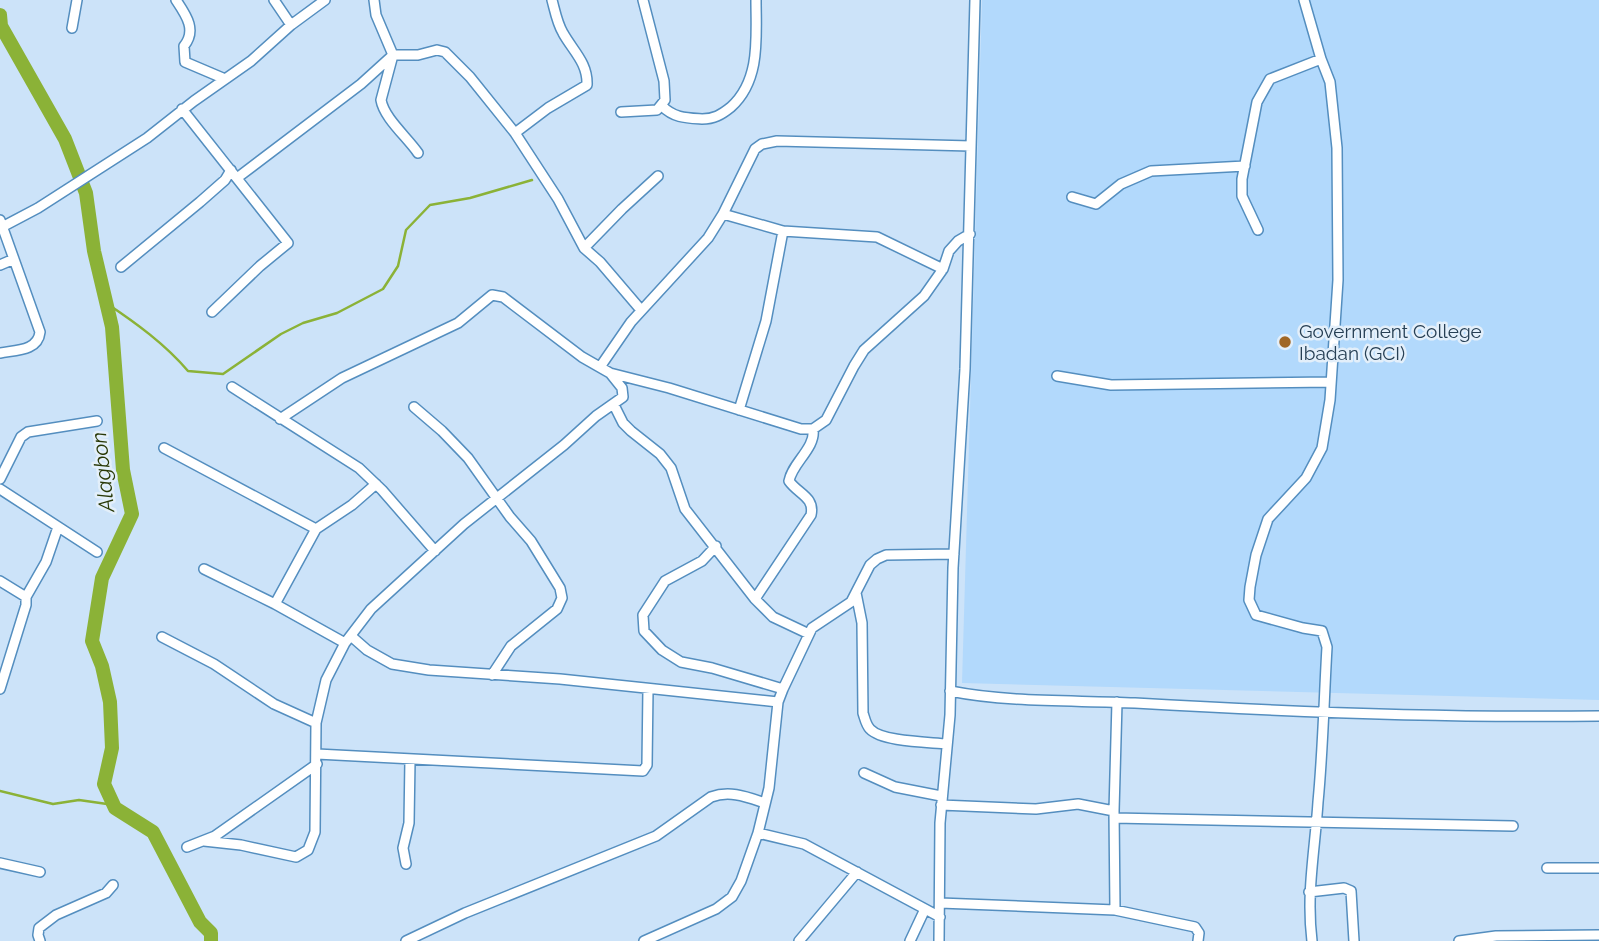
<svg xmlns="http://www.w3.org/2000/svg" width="1599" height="941" font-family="Raleway,sans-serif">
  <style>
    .built { fill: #b2d9fc }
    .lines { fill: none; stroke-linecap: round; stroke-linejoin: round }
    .stream { stroke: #8bb237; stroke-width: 2.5 }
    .river { stroke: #8bb237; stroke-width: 14 }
    .minor-casing { stroke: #548ebf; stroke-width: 12 }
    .minor { stroke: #fff; stroke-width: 9 }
    .poi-dot { fill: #a06624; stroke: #e3effa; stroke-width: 2.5 }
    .labels { text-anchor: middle; stroke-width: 5; stroke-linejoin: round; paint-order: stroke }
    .poi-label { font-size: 19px; fill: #263f54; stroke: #e3effa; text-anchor: start }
    .water-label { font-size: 21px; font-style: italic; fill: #293907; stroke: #e3effa }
  </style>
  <rect width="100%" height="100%" fill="#cce3f9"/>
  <!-- built -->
  <path class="built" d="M 982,0 L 1599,0 L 1599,700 L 962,683 Z"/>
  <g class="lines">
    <!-- stream -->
    <path class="stream" d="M 106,303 C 136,323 165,344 188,371 L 223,374 L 281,334 L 303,323 L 337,313 L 383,289 L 398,266 L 406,230 L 430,205 L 470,198 L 532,180
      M 0,791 L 53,804 L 79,800 L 114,805"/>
    <!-- river -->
    <path class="river" d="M 0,15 L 1,26 L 65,139 L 86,193 L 94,251 L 112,327 L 123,470 L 132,514 L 102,578 L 92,641 L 102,666 L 110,702 L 112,748 L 104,784 L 115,808 L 153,832 L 200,922 L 211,933 L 211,941"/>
    <!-- minor casing -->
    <g class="minor-casing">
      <path id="minor" d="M 176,0 C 186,15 197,30 184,46 L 185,62 L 225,79
        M 274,0 L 291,25
        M 374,0 L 376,15 L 393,55 L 381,100 C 384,118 407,137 418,153
        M 1304,0 L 1321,59 L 1330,82 L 1337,148 L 1338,280 L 1330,400 L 1322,448 L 1306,478 L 1268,519 L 1256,555 L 1250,587 L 1249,600 L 1256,615 L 1303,628 L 1322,631 L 1327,647 C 1324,698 1323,750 1318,802 C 1315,850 1306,893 1312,941
        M 72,28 L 77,0
        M 662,106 C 674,118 686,118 702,119 C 714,119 721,115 731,107 C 761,80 756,37 756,0
        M 182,109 L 288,243 L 260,266 L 212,312
        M 621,112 L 657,110 L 665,100 L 664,81 L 643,0
        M 515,133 L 548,108 L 587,85 C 588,63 573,51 563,33 C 557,23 555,11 552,0
        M 237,178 L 361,84 L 393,55 L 418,55 L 437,50 L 445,52 L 470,77 L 515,133 L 558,199 L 584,248 L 600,262 L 641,310
        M 1072,197 L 1096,204 L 1121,184 L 1151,171 L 1245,166
        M 723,214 L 783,231 L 877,237 L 943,269
        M 0,220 L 40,332 C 38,351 16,350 0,353
        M 2,227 L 38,208 L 147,138 L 194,101 L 251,61 L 291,25 L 325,0
        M 1258,230 L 1242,196 L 1242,179 L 1257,102 L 1270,79 L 1321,59
        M 584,248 L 622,209 L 658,176
        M 0,265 L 14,259
        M 121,267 L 200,202 L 225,180 L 231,170
        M 600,367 L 631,322 L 708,238 L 723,214 L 755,149 L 762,144 L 777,141 L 971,146
        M 610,373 L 669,388 L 801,429 L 813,429 L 826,420 L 854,366 L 864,350 L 924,296 L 943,269 L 949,251 L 958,241 L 970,234
        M 1057,376 L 1111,385 L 1331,382
        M 232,387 L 359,468 L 382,490 L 435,551
        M 614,405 L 623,423 L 631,431 L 660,454 L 671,468 L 685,509 L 755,599 L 773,617 L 809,634
        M 414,407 L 442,431 L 468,458 L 510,517 L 531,541 L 560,588 L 562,598 L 557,609 L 511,646 L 492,675
        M 739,410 L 766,321 L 783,231
        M 164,448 L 316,529
        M 0,479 L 21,437 L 28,432 L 97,421
        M 0,489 L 97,552
        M 716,546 L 702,561 L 665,581 L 643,615 L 644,631 L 662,650 L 681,662 L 712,668 L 783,689
        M 204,569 L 275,604 L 345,643
        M 0,581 L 26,597 L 26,605 L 0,689
        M 856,593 L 862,623 L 863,713 C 865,719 866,725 870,729 C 882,742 929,742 947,744
        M 26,597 L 46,562 L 58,527
        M 755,599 L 811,515 C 815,497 798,494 789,481 C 792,463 816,448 813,429
        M 275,604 L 316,529 L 352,505 L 376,484
        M 351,636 L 367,650 L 392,664 L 429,670 L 560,679 L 778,702
        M 162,637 L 214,664 L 274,704 L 316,723
        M 950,691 C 1011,703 1073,700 1135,703 C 1290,712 1444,718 1599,716
        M 317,754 L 643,771 L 647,765 L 648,689
        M 864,773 L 895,787 L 941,796
        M 941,805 L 1036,809 L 1078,804 L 1114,811
        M 1114,818 L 1513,826
        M 758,833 L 804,844 L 940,917
        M 204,841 L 241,845 L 296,857 L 308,850 L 315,832 L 316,723 L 326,680 L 345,643 L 371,609 L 464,524 L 564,445 L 596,416 L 623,397 L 622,388 L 610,373 L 582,357 L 503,297 L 492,295 L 458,323 L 342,378 L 280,419
        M 187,847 L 215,836 L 317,764
        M 0,863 L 40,872
        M 406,864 L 403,848 L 409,823 L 410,760
        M 1547,868 L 1599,868
        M 1309,892 L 1344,888 L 1351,891 L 1354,941
        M 940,903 L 1115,910 L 1195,927 L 1199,933 L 1198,941
        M 1115,910 L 1114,811 L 1117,702
        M 40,941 L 38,935 L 39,928 L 56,915 L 106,893 L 113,885
        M 406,941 L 465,913 L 656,836 L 711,797 C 730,790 747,797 765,803
        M 644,941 L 716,909 L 732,897 L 741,881 L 758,833 L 769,788 L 778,702 L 783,689 L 812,628 L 851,602 L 870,565 L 877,559 L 886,555 L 954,554
        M 799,941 L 857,872
        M 910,941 L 925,909
        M 939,941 L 940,823 L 950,715 L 953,568 L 965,369 L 975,0
        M 1459,941 L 1496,936 L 1599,935"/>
    </g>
    <!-- minor -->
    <use href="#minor" class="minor"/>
  </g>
  <!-- markers -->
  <circle class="poi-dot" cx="1285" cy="342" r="7"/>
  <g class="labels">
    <!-- poi labels -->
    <g class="poi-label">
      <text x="1299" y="338">Government College<tspan x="1299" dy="22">Ibadan (GCI)</tspan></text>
    </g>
    <!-- water labels -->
    <g class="water-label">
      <text transform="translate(103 472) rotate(-96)" y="7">Alagbon</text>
    </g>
  </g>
</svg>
